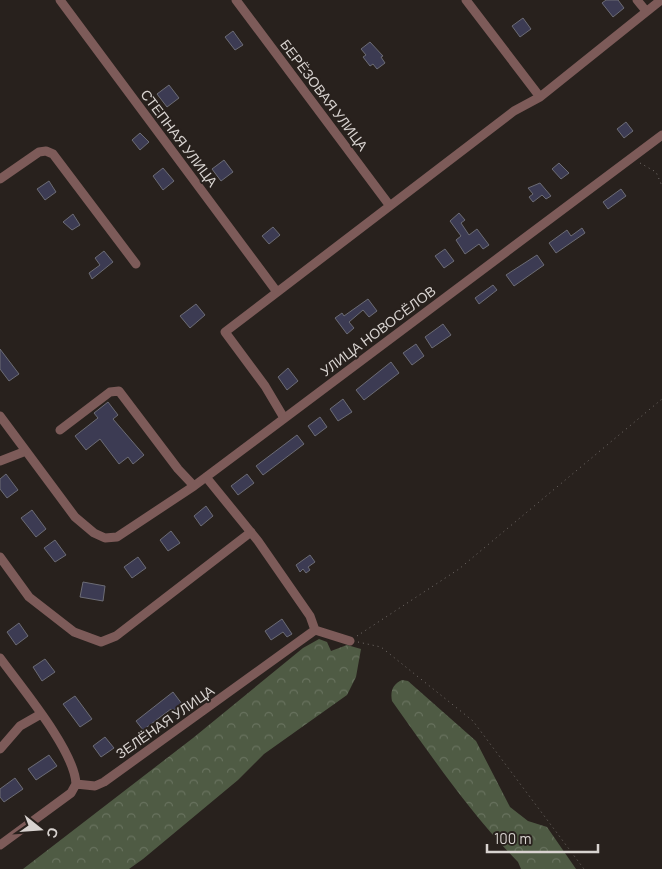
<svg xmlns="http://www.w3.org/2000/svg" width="662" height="869" font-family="Barlow,sans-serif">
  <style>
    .forest { fill: url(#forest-crowns) }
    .building { fill: #3c3b53; stroke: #6c6c75 }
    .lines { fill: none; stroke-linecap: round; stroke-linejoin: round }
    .path { stroke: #756f6c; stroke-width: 1; stroke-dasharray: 1 4; stroke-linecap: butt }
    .minor { stroke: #7d5b59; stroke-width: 9 }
    .labels { text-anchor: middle; stroke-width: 4; stroke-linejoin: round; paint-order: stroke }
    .street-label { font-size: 14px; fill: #d8d3d0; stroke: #28211d }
  </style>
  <defs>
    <pattern id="forest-crowns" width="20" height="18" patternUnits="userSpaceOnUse" patternTransform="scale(1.25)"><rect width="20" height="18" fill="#4f5b44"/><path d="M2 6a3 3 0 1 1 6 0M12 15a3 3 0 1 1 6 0" fill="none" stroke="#68725e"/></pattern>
  </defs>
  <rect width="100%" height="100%" fill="#28211d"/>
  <!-- forest -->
  <path class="forest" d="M 319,639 L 327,642 L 331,651 L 347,645 L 361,649 L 356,677 L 347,695 L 264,754 L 238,780 L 143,859 L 129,869 L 23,869 L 193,738 L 303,648 Z
    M 402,680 L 408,681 L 476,741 L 510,807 L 528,821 L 547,827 L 576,869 L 521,869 L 518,862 C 470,813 432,757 392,701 C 390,691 393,684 402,680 Z"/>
  <!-- building -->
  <path class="building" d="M 606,0 L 618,0 L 624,8 L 613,17 L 602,3 Z
    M 523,18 L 531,29 L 520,37 L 512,26 Z
    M 233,31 L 243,45 L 235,50 L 225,37 Z
    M 370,42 L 383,56 L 381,57 L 385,63 L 377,69 L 373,64 L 370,66 L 363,57 L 366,55 L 361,49 Z
    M 169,85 L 179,98 L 167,107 L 157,94 Z
    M 626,122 L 633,131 L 624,138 L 617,129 Z
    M 140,133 L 149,142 L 140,150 L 132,140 Z
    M 224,160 L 233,172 L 221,181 L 212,169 Z
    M 559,163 L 569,173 L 561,179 L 552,169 Z
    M 163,168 L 174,181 L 163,190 L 153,176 Z
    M 49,181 L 56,192 L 45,200 L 37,189 Z
    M 540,183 L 551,196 L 546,199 L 542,195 L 533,202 L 529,197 L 533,194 L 528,188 Z
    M 621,189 L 626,196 L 608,209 L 603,202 Z
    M 459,213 L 465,220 L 461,223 L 469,235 L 477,229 L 489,245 L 483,249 L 479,244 L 465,254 L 456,240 L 461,236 L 450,221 Z
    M 73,214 L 80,225 L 72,230 L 63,222 Z
    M 273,227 L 280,235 L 269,244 L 262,236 Z
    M 582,228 L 585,233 L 556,253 L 549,243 L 567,230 L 571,236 Z
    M 445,249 L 454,261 L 444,268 L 435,256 Z
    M 104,251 L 113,262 L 92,279 L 89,273 L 100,265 L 95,258 Z
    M 537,255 L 544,265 L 514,286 L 506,275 Z
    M 493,285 L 497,290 L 479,304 L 475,298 Z
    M 368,299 L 377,311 L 369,317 L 363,310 L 349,322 L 354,328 L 347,334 L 335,318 L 342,313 L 344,316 Z
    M 196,304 L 205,315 L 190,328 L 180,316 Z
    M 443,324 L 451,335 L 432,348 L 425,337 Z
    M 416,344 L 424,356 L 412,365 L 403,353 Z
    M 0,349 L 19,374 L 9,381 L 0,369 Z
    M 391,362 L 399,373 L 364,400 L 356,390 Z
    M 288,368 L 298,381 L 287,390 L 278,377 Z
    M 343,399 L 352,412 L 338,421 L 330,409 Z
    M 108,402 L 118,415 L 113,419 L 144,455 L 133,464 L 128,457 L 119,464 L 100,439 L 86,450 L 75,436 L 98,418 L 94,413 Z
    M 320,417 L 327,427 L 315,436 L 308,426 Z
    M 297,435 L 304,444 L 263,475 L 256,466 Z
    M 6,474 L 18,490 L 7,498 L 0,489 L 0,479 Z
    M 247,474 L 254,483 L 238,495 L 231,486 Z
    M 206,506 L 213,516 L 201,526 L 194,516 Z
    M 32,510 L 46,529 L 36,537 L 21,518 Z
    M 171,531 L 180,543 L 168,551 L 160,540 Z
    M 55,540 L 66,555 L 55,562 L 44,548 Z
    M 310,555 L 315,562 L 308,567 L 310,570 L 306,573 L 303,569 L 300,572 L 296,565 Z
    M 138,557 L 146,568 L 132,578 L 124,567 Z
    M 83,582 L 105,586 L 103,601 L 80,597 Z
    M 282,619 L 292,634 L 287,637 L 283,632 L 271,640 L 265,631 Z
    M 19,623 L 28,636 L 16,645 L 7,632 Z
    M 45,659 L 55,672 L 42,681 L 33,667 Z
    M 173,692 L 182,704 L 173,711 L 171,709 L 143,730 L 136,721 Z
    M 75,696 L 92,719 L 80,727 L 63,704 Z
    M 105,737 L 114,748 L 101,757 L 93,746 Z
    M 49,755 L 57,766 L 36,780 L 28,769 Z
    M 15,778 L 23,789 L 4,802 L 0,797 L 0,789 Z"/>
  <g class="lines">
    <!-- path -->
    <path class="path" d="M 640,163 L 656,172 L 662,186
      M 357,636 L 459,569 L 662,399
      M 358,642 L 381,647 L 473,721 L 584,869"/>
    <!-- minor -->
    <path class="minor" d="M 60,0 L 277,292
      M 236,0 L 390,206
      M 466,0 L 540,97
      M 637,0 L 646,11
      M 0,179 L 39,152 L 46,151 L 53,154 L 136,264
      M 0,416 L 75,517 L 94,533 L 105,538 L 117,537 L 194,486 L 662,135
      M 284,418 L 265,386 L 225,332 L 514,111 L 540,97 L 661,0
      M 60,430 L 110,392 L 119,391 L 178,469 L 194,486
      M 0,461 L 26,451
      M 206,477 L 258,541 L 310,616 L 315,630
      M 0,557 L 29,597 L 74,632 L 101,642 L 116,636 L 251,532
      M 0,658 C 21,687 75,751 76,784
      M 0,749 L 20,726 L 41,714
      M 0,845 L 71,793 L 76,784 L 95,786 L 104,782 L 315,630 L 350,641"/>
  </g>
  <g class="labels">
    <!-- street labels -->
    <g class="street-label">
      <text transform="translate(324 95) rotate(53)" y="5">БЕРЁЗОВАЯ УЛИЦА</text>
      <text transform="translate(179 138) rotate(53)" y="5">СТЕПНАЯ УЛИЦА</text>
      <text transform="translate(378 331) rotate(-37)" y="5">УЛИЦА НОВОСЁЛОВ</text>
      <text transform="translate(165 722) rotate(-35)" y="5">ЗЕЛЁНАЯ УЛИЦА</text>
    </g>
  </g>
  <!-- north arrow -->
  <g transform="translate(40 829) rotate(107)" stroke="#28211d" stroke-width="4" paint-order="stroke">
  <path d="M0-4L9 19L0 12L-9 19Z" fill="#d8d3d0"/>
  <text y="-8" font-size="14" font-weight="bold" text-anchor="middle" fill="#d8d3d0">С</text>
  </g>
  <!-- scale -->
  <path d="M487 844v8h111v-8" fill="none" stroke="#d8d3d0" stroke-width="2.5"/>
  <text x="494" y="844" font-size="15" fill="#d8d3d0" stroke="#28211d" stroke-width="4" paint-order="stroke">100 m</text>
</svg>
